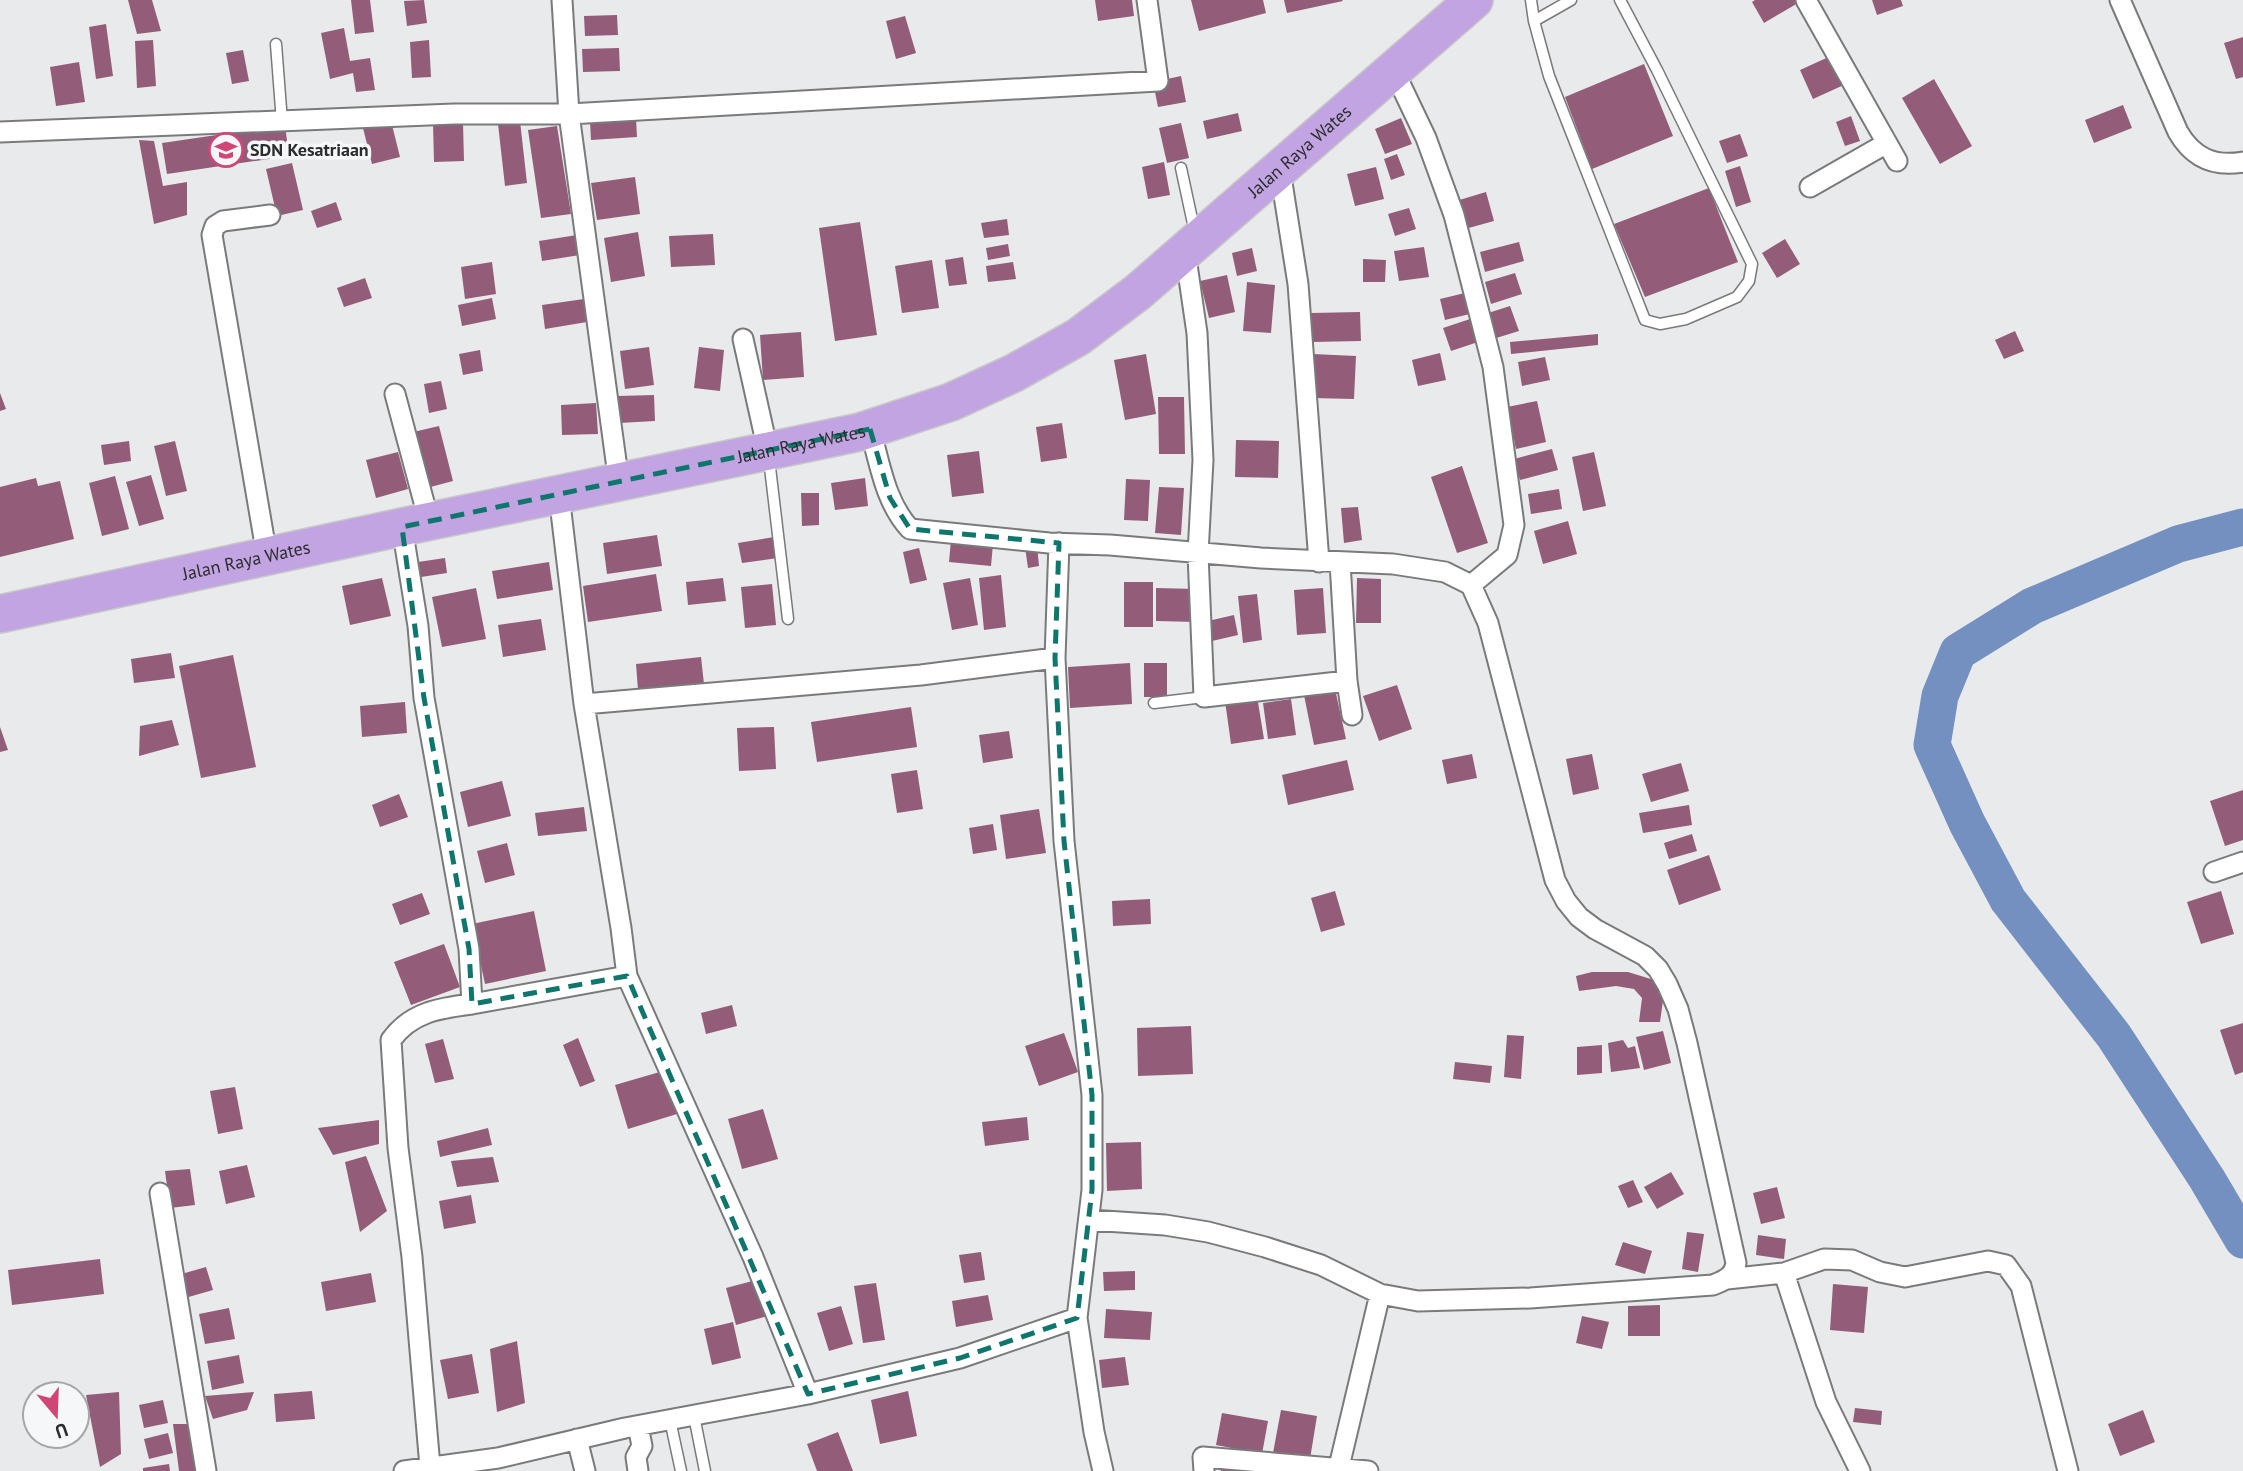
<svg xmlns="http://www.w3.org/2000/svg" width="2243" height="1471" font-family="'PT Sans',sans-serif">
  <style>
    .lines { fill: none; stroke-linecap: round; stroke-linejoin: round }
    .river { stroke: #7390c0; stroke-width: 37 }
    .building { fill: #935d79 }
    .lane-casing { stroke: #797a7b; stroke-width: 13 }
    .street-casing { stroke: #797a7b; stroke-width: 23 }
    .highway-casing { stroke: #c8c8c8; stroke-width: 40 }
    .lane { stroke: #fff; stroke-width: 10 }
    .street { stroke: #fff; stroke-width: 19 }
    .highway { stroke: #c2a4e2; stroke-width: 37 }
    .marked { fill: none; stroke: #0f766e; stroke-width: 5; stroke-dasharray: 14 9; stroke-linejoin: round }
    .labels { text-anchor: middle; stroke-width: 7; stroke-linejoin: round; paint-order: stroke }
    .poi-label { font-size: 18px; font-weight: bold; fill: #2b2c2c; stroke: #f6f7f8; text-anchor: start }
    .street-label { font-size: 18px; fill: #2b2c2c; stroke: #f6f7f8 }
  </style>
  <rect width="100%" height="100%" fill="#e9eaeb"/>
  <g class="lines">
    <!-- river -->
    <path class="river" d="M 2243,527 L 2178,544 L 2032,606 L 1958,652 L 1940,696 L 1932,745 L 1967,823 L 2008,900 L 2114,1036 L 2207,1179 L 2243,1240"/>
  </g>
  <!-- building -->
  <path class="building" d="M 128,0 L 152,0 L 161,31 L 137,34 Z
    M 351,0 L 370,0 L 374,32 L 355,34 Z
    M 424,0 L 427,23 L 407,26 L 404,1 Z
    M 1095,0 L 1132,0 L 1134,16 L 1098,21 Z
    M 1191,0 L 1263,0 L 1266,13 L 1199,31 Z
    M 1284,0 L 1342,0 L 1343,1 L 1287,13 Z
    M 1755,0 L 1796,0 L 1798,3 L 1764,23 L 1752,2 Z
    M 1872,0 L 1901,0 L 1903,6 L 1877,15 Z
    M 617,15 L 618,35 L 585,36 L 584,16 Z
    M 905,16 L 916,53 L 896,59 L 886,21 Z
    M 106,24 L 113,76 L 96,79 L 89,27 Z
    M 344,28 L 350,61 L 370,58 L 375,90 L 356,92 L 353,73 L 330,79 L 321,33 Z
    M 2243,37 L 2243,77 L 2236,79 L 2224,43 Z
    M 153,40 L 156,86 L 137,88 L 135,41 Z
    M 429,40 L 431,77 L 412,78 L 410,42 Z
    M 619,48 L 620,71 L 583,72 L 582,49 Z
    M 243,50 L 249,81 L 232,84 L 226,53 Z
    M 1833,55 L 1846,84 L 1813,99 L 1800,70 Z
    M 79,62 L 85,102 L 56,106 L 50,67 Z
    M 1644,64 L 1673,136 L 1592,169 L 1565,97 Z
    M 1181,76 L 1186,102 L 1158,107 L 1153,82 Z
    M 1934,79 L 1972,146 L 1940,164 L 1902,98 Z
    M 2123,105 L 2132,128 L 2094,143 L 2085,120 Z
    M 1238,113 L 1242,131 L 1207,139 L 1203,121 Z
    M 1851,116 L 1860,141 L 1845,146 L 1836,122 Z
    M 636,118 L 637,137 L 591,140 L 590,121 Z
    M 1401,118 L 1412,144 L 1385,154 L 1375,129 Z
    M 391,121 L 400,157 L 372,164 L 363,128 Z
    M 520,121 L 527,183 L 505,186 L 498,124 Z
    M 463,123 L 464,161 L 434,162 L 433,124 Z
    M 1181,123 L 1189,158 L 1167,163 L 1159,128 Z
    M 285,125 L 289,156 L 167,174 L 162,143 Z
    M 557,126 L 571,214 L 541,218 L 528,130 Z
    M 1740,134 L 1748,156 L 1727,163 L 1719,141 Z
    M 139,140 L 154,141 L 163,186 L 187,182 L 187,215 L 154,224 Z
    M 1397,154 L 1405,175 L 1391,180 L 1384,159 Z
    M 1164,162 L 1170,195 L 1148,199 L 1142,167 Z
    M 292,163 L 303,210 L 277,216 L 266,169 Z
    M 1740,166 L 1751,202 L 1736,207 L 1725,171 Z
    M 1376,167 L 1384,199 L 1355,206 L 1347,174 Z
    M 635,177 L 640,214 L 597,220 L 591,183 Z
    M 1709,188 L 1738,262 L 1645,297 L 1614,224 Z
    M 1486,192 L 1494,221 L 1465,229 L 1456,201 Z
    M 336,202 L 342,220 L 317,228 L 311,211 Z
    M 1409,208 L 1416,229 L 1395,236 L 1388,214 Z
    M 1007,219 L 1009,235 L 984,238 L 981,223 Z
    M 860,222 L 877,335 L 835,341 L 819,228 Z
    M 638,232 L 645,276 L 611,282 L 604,238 Z
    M 713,234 L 715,265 L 671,267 L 669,236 Z
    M 577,235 L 580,255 L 542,261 L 539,241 Z
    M 1785,239 L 1800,264 L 1777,278 L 1762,253 Z
    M 1519,242 L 1524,261 L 1485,272 L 1480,252 Z
    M 1008,244 L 1010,256 L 988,260 L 986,248 Z
    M 1424,247 L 1429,277 L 1399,281 L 1394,251 Z
    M 1252,248 L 1257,271 L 1237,276 L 1232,253 Z
    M 963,257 L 967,284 L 949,286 L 945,260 Z
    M 1363,259 L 1386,260 L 1385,282 L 1363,282 Z
    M 932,260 L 939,308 L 902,313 L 895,266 Z
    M 492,262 L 496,294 L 465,299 L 461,267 Z
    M 1013,262 L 1016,279 L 988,282 L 986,266 Z
    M 1515,273 L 1522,294 L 1491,304 L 1485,282 Z
    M 1227,275 L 1235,312 L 1209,318 L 1200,281 Z
    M 365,278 L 372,298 L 344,307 L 337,288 Z
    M 1247,282 L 1275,285 L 1271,333 L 1243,331 Z
    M 1469,292 L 1474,313 L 1445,320 L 1440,299 Z
    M 492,298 L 496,319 L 462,326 L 458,305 Z
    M 584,299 L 587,322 L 545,329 L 542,305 Z
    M 1510,306 L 1519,331 L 1493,339 L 1485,314 Z
    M 1360,312 L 1361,341 L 1312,342 L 1311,313 Z
    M 1476,317 L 1484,340 L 1451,351 L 1443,328 Z
    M 2015,331 L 2024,351 L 2004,359 L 1995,340 Z
    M 801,332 L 804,377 L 763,380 L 760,335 Z
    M 1598,334 L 1598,345 L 1511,354 L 1510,342 Z
    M 649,347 L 654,385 L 625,389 L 620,351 Z
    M 699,347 L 724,350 L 720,391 L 694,388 Z
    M 480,350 L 483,371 L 463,375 L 459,354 Z
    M 1440,353 L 1446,380 L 1418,386 L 1412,360 Z
    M 1146,354 L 1156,414 L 1125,420 L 1114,360 Z
    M 1313,354 L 1356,356 L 1354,399 L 1312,398 Z
    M 1545,357 L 1550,380 L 1522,386 L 1518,362 Z
    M 441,381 L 447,409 L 429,413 L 424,384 Z
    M 0,393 L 6,409 L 0,411 Z
    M 654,395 L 655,421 L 619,423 L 618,396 Z
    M 1158,397 L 1184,397 L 1185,454 L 1159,454 Z
    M 1537,401 L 1546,442 L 1516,449 L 1507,407 Z
    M 596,403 L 598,434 L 562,435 L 561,405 Z
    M 1062,423 L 1067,458 L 1041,462 L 1036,427 Z
    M 439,426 L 453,481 L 423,489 L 409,433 Z
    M 1236,440 L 1279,441 L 1278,478 L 1235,477 Z
    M 129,441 L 131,461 L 104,465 L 101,445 Z
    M 175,441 L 187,491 L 166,496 L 154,446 Z
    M 1552,449 L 1558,470 L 1520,480 L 1514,459 Z
    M 979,451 L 984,493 L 952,497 L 947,455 Z
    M 398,452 L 408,489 L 376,498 L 366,460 Z
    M 1594,452 L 1606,506 L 1583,511 L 1572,457 Z
    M 1462,466 L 1488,543 L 1457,553 L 1431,477 Z
    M 151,475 L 164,519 L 139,526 L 126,482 Z
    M 115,476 L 129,529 L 102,536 L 89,483 Z
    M 36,478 L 38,486 L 60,481 L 74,539 L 0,557 L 0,487 Z
    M 865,478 L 868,506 L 835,510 L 831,483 Z
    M 1126,479 L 1150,480 L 1148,521 L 1124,520 Z
    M 1159,487 L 1184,488 L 1181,535 L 1155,533 Z
    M 1559,489 L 1562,509 L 1531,514 L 1528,494 Z
    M 801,493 L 819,493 L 819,525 L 802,526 Z
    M 1358,507 L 1362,540 L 1344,543 L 1341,508 Z
    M 1568,521 L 1577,554 L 1543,564 L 1534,531 Z
    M 657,535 L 662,566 L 607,574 L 603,543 Z
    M 774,537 L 778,558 L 742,563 L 738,543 Z
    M 951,540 L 993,544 L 991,566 L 949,562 Z
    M 1037,545 L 1039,566 L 1028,568 L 1025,547 Z
    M 919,548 L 927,580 L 910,584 L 903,552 Z
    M 445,558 L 447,573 L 421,577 L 418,562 Z
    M 549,562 L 553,590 L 497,599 L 492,571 Z
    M 656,574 L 662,611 L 588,622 L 583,586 Z
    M 1001,575 L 1006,627 L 984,630 L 979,578 Z
    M 382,578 L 391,616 L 350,625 L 342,586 Z
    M 723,578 L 726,601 L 688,605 L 686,582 Z
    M 970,578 L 978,625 L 952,630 L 943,583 Z
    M 1357,578 L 1381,579 L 1381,623 L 1356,623 Z
    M 1124,582 L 1153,582 L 1153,627 L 1124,627 Z
    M 772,584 L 776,625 L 745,628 L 741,587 Z
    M 476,588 L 486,639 L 442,647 L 432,597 Z
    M 1156,588 L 1197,589 L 1196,622 L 1156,621 Z
    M 1323,588 L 1326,633 L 1297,635 L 1294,590 Z
    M 1257,594 L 1262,640 L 1243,643 L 1238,596 Z
    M 1234,615 L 1238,635 L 1212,641 L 1208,621 Z
    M 541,619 L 546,650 L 503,657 L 498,625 Z
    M 171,653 L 175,678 L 134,683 L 131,659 Z
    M 233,655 L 256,767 L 201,778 L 179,666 Z
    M 701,657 L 704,684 L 638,690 L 636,664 Z
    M 1130,663 L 1132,704 L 1070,708 L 1068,667 Z
    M 1144,663 L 1167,663 L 1167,697 L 1144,697 Z
    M 1397,685 L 1412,729 L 1379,741 L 1363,696 Z
    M 1335,689 L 1346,739 L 1314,745 L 1304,695 Z
    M 1257,696 L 1264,739 L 1231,744 L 1225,701 Z
    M 1291,699 L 1296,735 L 1268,739 L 1263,703 Z
    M 405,702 L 407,733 L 362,737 L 360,706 Z
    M 911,707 L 917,747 L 817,762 L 811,722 Z
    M 172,720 L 179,745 L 139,756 L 140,726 Z
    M 0,727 L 8,750 L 0,752 Z
    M 774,727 L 776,769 L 739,771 L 737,728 Z
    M 1009,731 L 1013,758 L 983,763 L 979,735 Z
    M 1472,754 L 1477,778 L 1447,784 L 1442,760 Z
    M 1592,754 L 1599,789 L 1573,795 L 1566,759 Z
    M 1347,760 L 1354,790 L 1288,805 L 1282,775 Z
    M 1681,763 L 1689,791 L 1651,802 L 1642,774 Z
    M 917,770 L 923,809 L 897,813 L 891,774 Z
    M 502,781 L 511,816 L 468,827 L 460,792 Z
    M 2243,790 L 2243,840 L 2225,846 L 2210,801 Z
    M 399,794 L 408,817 L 380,827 L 372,805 Z
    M 1689,805 L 1692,825 L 1643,833 L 1639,813 Z
    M 584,807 L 587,831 L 538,836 L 535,813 Z
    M 1039,809 L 1046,853 L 1006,859 L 1000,815 Z
    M 993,824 L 997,850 L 973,854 L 969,828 Z
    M 1692,834 L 1697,851 L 1669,859 L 1664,843 Z
    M 507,843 L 515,875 L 485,883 L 477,851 Z
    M 1709,855 L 1721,890 L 1679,905 L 1667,870 Z
    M 1335,891 L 1345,925 L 1321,932 L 1311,898 Z
    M 2221,891 L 2234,934 L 2201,944 L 2187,902 Z
    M 422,893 L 430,914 L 400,925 L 392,904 Z
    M 1150,899 L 1151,924 L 1113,926 L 1112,901 Z
    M 534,911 L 546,971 L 485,984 L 472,924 Z
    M 444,944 L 460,987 L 411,1005 L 394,962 Z
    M 1592,972 L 1628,972 L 1654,980 L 1664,993 L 1660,1022 L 1639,1022 L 1642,998 L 1634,989 L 1616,986 L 1579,991 L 1576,976 Z
    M 732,1005 L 737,1026 L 706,1034 L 701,1013 Z
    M 2243,1023 L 2243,1072 L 2235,1075 L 2220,1030 Z
    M 1191,1026 L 1193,1074 L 1138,1076 L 1137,1028 Z
    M 1663,1031 L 1671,1063 L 1644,1070 L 1636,1037 Z
    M 1064,1033 L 1078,1072 L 1039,1086 L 1025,1046 Z
    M 1507,1035 L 1524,1036 L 1521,1079 L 1504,1077 Z
    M 578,1038 L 595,1081 L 580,1087 L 563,1045 Z
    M 443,1039 L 454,1079 L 435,1083 L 425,1044 Z
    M 1623,1040 L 1628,1048 L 1635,1046 L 1640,1068 L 1611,1072 L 1608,1043 Z
    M 1602,1045 L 1602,1073 L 1577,1075 L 1577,1047 Z
    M 1455,1062 L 1492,1066 L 1490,1083 L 1453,1079 Z
    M 663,1071 L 677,1114 L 628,1129 L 615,1085 Z
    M 235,1087 L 243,1129 L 218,1134 L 210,1091 Z
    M 763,1109 L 778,1159 L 742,1169 L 728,1119 Z
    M 1027,1117 L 1029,1140 L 985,1146 L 982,1122 Z
    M 379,1120 L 379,1144 L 333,1155 L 318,1128 Z
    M 488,1128 L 492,1145 L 440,1157 L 437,1141 Z
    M 1141,1142 L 1142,1189 L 1107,1191 L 1106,1143 Z
    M 366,1156 L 387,1211 L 360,1232 L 345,1162 Z
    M 493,1157 L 499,1182 L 457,1187 L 451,1161 Z
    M 247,1165 L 255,1197 L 226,1204 L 219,1171 Z
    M 190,1169 L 195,1205 L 170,1208 L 165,1171 Z
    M 1671,1172 L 1684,1194 L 1657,1209 L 1644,1187 Z
    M 1633,1180 L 1643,1202 L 1628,1208 L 1618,1186 Z
    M 1777,1187 L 1785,1218 L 1761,1224 L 1753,1193 Z
    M 471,1195 L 476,1223 L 444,1229 L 439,1201 Z
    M 1687,1232 L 1704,1234 L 1698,1272 L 1682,1269 Z
    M 1758,1235 L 1786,1239 L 1784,1259 L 1756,1255 Z
    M 1623,1242 L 1652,1251 L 1645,1274 L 1615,1265 Z
    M 981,1252 L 985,1280 L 964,1283 L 959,1255 Z
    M 100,1259 L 104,1294 L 12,1305 L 8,1270 Z
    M 206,1267 L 213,1290 L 185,1298 L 178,1275 Z
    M 1135,1271 L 1135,1290 L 1104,1291 L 1103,1272 Z
    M 371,1273 L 376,1302 L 326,1311 L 321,1282 Z
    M 760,1279 L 771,1315 L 736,1325 L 726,1288 Z
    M 876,1283 L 885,1340 L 863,1343 L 854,1286 Z
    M 1833,1284 L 1868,1287 L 1864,1333 L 1830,1330 Z
    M 988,1295 L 993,1320 L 956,1327 L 952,1301 Z
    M 1660,1305 L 1660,1336 L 1628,1336 L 1628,1306 Z
    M 841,1306 L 853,1344 L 829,1351 L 817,1313 Z
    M 229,1308 L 235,1339 L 205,1344 L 199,1314 Z
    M 1106,1309 L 1152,1312 L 1150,1340 L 1104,1338 Z
    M 1582,1316 L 1609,1322 L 1602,1349 L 1576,1343 Z
    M 733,1322 L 741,1358 L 712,1365 L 704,1329 Z
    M 517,1341 L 525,1403 L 497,1412 L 490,1349 Z
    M 472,1354 L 479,1393 L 448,1399 L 440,1360 Z
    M 239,1355 L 244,1383 L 212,1390 L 207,1361 Z
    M 1125,1357 L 1129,1385 L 1102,1388 L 1099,1360 Z
    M 312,1391 L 315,1419 L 276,1422 L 274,1394 Z
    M 908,1391 L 917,1436 L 880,1444 L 871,1400 Z
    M 119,1392 L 121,1454 L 100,1467 L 86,1395 Z
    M 254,1392 L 247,1410 L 213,1419 L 205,1396 Z
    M 163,1400 L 168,1423 L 144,1428 L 139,1405 Z
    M 1855,1408 L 1882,1411 L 1881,1425 L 1853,1422 Z
    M 1281,1410 L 1317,1416 L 1310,1459 L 1273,1453 Z
    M 2143,1410 L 2155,1442 L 2120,1456 L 2108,1424 Z
    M 1222,1413 L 1268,1421 L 1262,1454 L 1216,1445 Z
    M 173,1424 L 193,1424 L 196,1471 L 179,1471 Z
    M 838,1432 L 853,1471 L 817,1471 L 807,1444 Z
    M 168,1433 L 173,1453 L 149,1459 L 144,1439 Z
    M 169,1464 L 170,1471 L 143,1471 L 143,1468 Z
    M 1221,1465 L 1250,1467 L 1250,1471 L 1221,1471 Z"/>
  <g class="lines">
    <!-- lane casing -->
    <g class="lane-casing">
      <path id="lane" d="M 1531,0 L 1534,21 L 1549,76 L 1645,320 L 1660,324 L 1686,319 L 1737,297 L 1749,281 L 1752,264 L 1657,70 L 1620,0
        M 1534,21 L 1571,0
        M 276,44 L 282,122
        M 1181,168 L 1195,233
        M 769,459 L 788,619
        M 1154,703 L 1204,697
        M 694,1416 L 705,1471
        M 670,1420 L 681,1471"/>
    </g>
    <!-- street casing -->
    <g class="street-casing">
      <path id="street" d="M 562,0 L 569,114 L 619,483
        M 1806,0 L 1897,161
        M 2120,0 L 2178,132 C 2193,158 2214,167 2243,162
        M 1394,71 L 1426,138 L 1454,215 L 1493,367 L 1514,525 L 1507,555 L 1471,585
        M 0,132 L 454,114 L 569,114 L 1158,81 L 1147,0
        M 1280,170 L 1298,284 L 1319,562
        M 1810,187 L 1887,143
        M 1185,251 L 1197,333 L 1203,460 L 1198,554 L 1204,697 L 1347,681
        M 743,339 L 768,451
        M 395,394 L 429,521
        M 870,429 C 880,464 885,502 910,529 L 1049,543 L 1110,545 L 1261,558 L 1393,564 L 1445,572 L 1471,585 L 1488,623 L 1555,880 L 1566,901 L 1579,917 L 1595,929 L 1645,956 L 1658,969 L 1667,984 L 1678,1009 L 1687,1043 L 1736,1263 C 1734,1277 1725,1280 1713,1285 L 1530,1298 L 1418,1301 L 1380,1294 L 1321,1265 L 1265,1247 L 1208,1232 L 1165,1225 L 1090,1220
        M 559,495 L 584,704 L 621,928 L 627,976 L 753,1257 L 808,1394
        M 402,527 L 418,626 L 424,698 L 469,949 L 472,1004 C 440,1008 411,1012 391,1040 L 398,1148 L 412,1257 L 430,1467
        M 1059,543 L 1055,658 L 1064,841 L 1092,1095 L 1092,1190 L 1077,1318 L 1094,1432 L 1103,1471
        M 267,556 L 212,235 L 215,226 L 223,221 L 270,215
        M 1340,562 L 1347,681 L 1352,715
        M 584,704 L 921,675 L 1055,658
        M 2214,872 L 2243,862
        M 472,1004 L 627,976
        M 160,1193 L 206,1471
        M 1784,1273 L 1824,1259 L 1852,1260 L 1880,1272 L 1905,1277 L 1988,1261 L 2006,1265 L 2021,1286 L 2068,1471
        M 1727,1279 L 1784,1273 L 1826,1402 L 1860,1471
        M 638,1426 L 642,1446 L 636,1457 L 638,1471
        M 577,1439 L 585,1471
        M 404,1471 L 498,1458 L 625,1428 L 808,1394 L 960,1358 L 1077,1318
        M 1204,1471 L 1203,1457 L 1368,1471
        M 1338,1471 L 1380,1294"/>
    </g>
    <!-- highway casing -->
    <g class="highway-casing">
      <g id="highway">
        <path id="s1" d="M 0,614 L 402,527 L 860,432 L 951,402 L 1014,373 L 1078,337 L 1138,292 L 1474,0"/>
      </g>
    </g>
    <!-- lane -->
    <use href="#lane" class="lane"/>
    <!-- street -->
    <use href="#street" class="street"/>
    <!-- highway -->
    <use href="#highway" class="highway"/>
  </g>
  <!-- marked area -->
  <path class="marked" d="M 870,429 L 890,498 L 910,529 L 1059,543 L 1055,658 L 1064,841 L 1092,1095 L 1092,1190 L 1077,1318 L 960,1358 L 808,1394 L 627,976 L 472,1004 L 469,949 L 424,698 L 402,527 Z"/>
  <!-- icons -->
  <defs>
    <g id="school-ring" transform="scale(1.75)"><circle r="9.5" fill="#f6f7f8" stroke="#d14576" stroke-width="1.5"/><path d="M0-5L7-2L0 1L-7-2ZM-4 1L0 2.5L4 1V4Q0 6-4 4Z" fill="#d14576"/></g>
  </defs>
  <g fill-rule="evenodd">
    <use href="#school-ring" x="226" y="150"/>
  </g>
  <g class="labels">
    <!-- poi labels -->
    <g class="poi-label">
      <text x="250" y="156">SDN Kesatriaan</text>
    </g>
    <!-- street labels -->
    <g class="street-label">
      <text dy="6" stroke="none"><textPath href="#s1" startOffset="1407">Jalan Raya Wates</textPath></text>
      <text dy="6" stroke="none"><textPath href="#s1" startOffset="819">Jalan Raya Wates</textPath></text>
      <text dy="6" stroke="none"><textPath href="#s1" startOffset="252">Jalan Raya Wates</textPath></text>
    </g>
  </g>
  <!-- north arrow -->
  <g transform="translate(56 1415) rotate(161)"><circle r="33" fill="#f6f7f8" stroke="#a5a6a6" stroke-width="2"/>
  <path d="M0-5L12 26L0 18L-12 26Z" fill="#d14576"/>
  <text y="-10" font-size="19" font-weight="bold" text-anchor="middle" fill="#2b2c2c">U</text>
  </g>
</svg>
